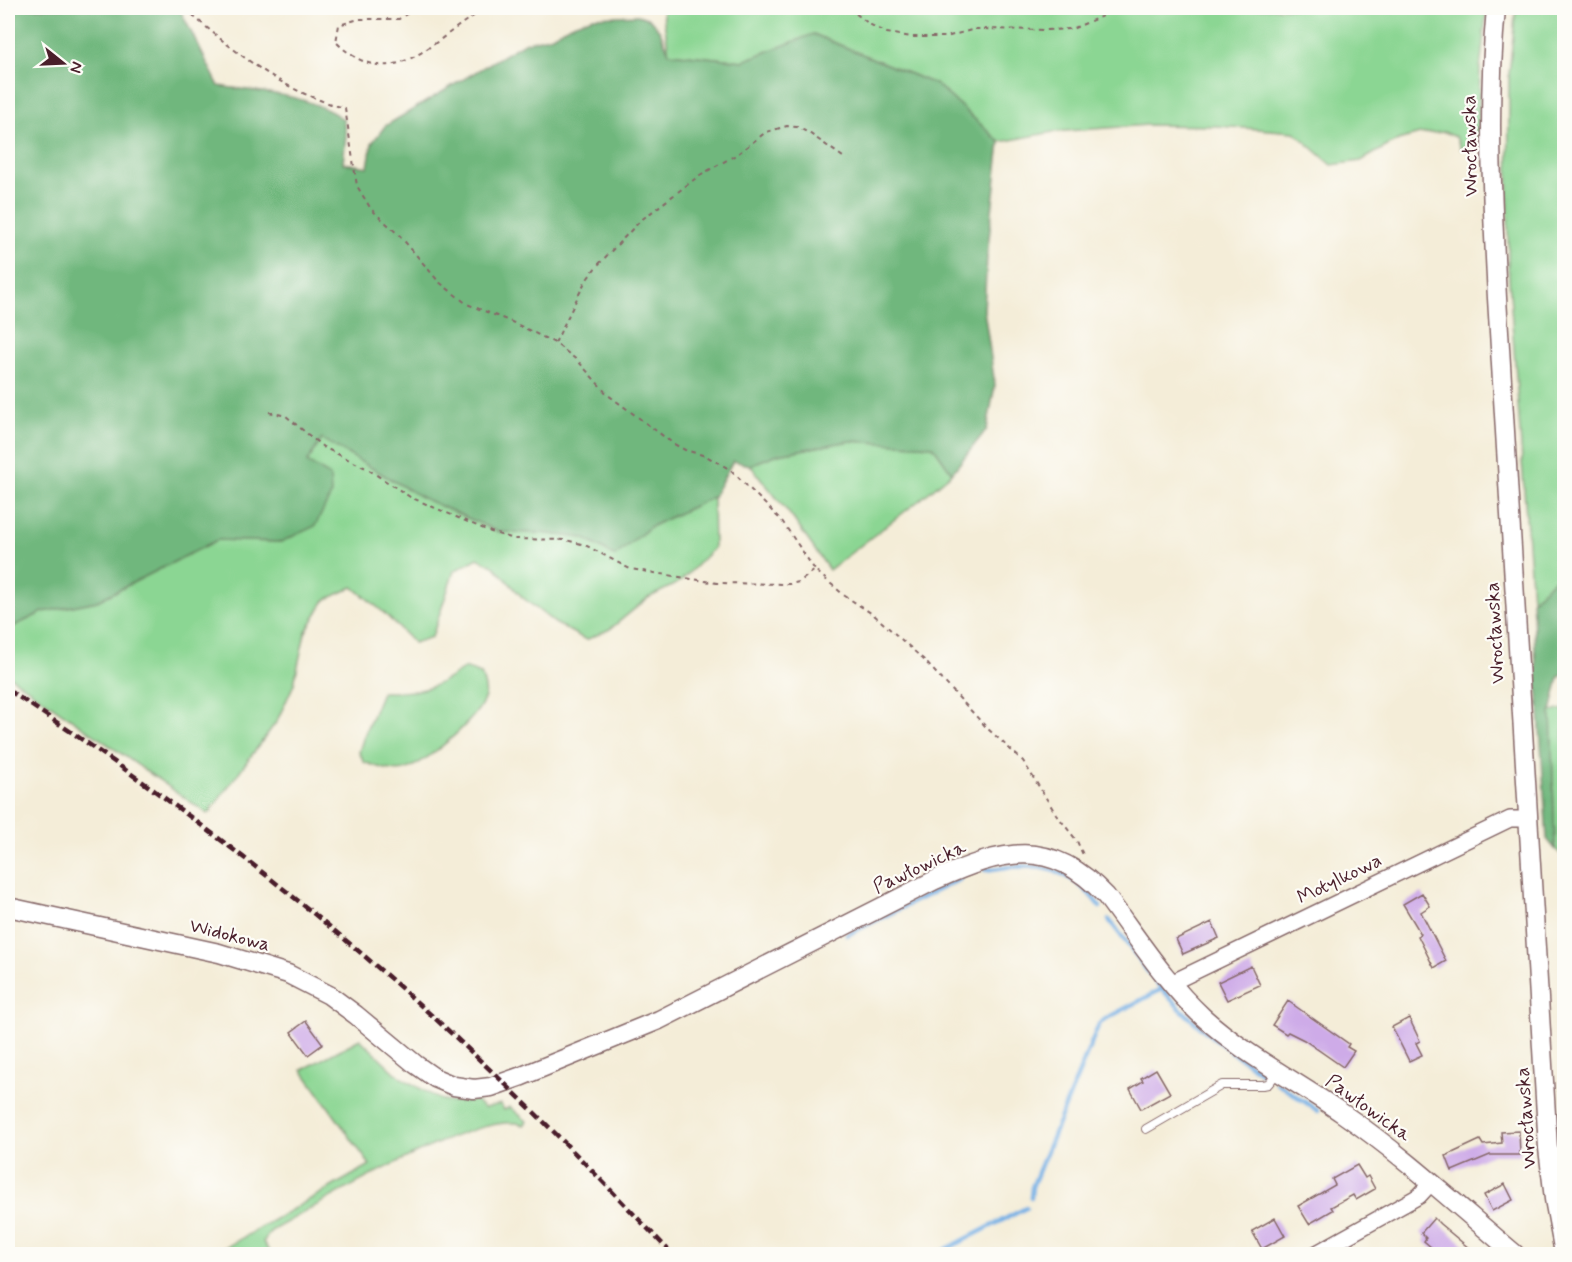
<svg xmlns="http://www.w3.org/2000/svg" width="1572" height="1262" font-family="Mynerve,sans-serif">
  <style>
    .green { fill: #8bd693; stroke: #6a7a5f; stroke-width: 1.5 }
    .forest { fill: #70b77d; stroke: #5d6b54; stroke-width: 1.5 }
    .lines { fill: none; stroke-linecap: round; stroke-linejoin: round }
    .stream { stroke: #72aee4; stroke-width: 4.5 }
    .building { fill: #ceabe8 }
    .service-casing { stroke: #866768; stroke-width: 10 }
    .minor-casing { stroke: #866768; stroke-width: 18 }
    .tertiary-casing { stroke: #866768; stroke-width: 21 }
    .path { stroke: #866768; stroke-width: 2; stroke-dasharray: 4.5 4.5; stroke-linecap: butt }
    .service { stroke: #fff; stroke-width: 8 }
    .minor { stroke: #fff; stroke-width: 15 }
    .tertiary { stroke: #fff; stroke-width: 18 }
    .rail { stroke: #4a1f2b; stroke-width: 4.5; stroke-dasharray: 9 4.5; stroke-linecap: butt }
    .labels { text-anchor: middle; stroke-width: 4.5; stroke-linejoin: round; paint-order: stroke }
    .street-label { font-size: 20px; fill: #4a1f2b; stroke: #fdfcf7 }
  </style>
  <rect width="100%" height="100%" fill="#fdfcf7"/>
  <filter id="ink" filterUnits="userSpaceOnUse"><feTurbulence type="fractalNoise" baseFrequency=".0167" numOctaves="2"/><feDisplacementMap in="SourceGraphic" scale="12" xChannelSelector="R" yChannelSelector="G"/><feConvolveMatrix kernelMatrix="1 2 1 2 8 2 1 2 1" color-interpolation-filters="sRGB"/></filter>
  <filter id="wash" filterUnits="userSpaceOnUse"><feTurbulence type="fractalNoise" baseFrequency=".008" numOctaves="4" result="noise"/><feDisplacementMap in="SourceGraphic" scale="24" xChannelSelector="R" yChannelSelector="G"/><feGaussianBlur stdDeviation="1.35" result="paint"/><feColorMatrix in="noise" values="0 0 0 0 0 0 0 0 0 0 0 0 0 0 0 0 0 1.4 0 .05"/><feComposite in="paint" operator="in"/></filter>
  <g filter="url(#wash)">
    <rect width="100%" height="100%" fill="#f4edd8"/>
    <!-- green -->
    <path class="green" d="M 662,8 L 1487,8 L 1480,69 L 1478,143 L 1461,149 L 1456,137 L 1444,132 L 1420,134 L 1398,140 L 1361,161 L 1332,165 L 1294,132 L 1218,126 L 1148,125 L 1053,132 L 1000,142 L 937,85 L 814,34 L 743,61 L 669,53 Z
      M 1516,8 L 1564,8 L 1564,570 L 1532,600 L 1508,265 L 1509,74 Z
      M 322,439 L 423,498 L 499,532 L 541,533 L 584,538 L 614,556 L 650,527 L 713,497 L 714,548 L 680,582 L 648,598 L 610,629 L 586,640 L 555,623 L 522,597 L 495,567 L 478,558 L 454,571 L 432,637 L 414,643 L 383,612 L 353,587 L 325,600 L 305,633 L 294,684 L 277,721 L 208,814 L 8,675 L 8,629 L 43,612 L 97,601 L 217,540 L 281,542 L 307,462 Z
      M 850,441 L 933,446 L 952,473 L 921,499 L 829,570 L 792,517 L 750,465 L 778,454 Z
      M 465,668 L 481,674 C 483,680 487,690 485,696 C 480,717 426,764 404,770 C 393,773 375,766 364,762 L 359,752 L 364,736 L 382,692 C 421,693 432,690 465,668 Z
      M 1564,709 L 1564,857 L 1555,849 L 1551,712 Z
      M 360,1039 L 400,1077 L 437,1098 L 448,1102 L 476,1101 L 484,1108 L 501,1104 L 504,1110 L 510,1107 L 527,1121 L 524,1125 C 479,1107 317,1206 271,1231 L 263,1242 L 271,1254 L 214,1254 L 370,1165 L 302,1070 Z"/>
    <!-- forest -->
    <path class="forest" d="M 8,8 L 179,8 L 219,86 C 263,93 306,93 343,119 L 346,136 L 343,163 L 368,167 L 372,143 L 385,126 L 524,43 L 552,36 L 570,25 L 593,17 L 638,15 L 650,19 L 660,31 L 669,53 L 743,61 L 813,34 L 937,85 L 1000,142 L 987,256 L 984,310 L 995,385 L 987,429 L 952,473 L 933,446 L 850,441 L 778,454 L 750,465 L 733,461 L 713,497 L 650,527 L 615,556 L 584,538 L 541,533 L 499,532 L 423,498 L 322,439 L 307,462 L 330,476 L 331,495 L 315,526 L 281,542 L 217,540 L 97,601 L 43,612 L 8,629 Z
      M 1564,570 L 1564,674 L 1559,677 L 1551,712 L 1555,849 L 1547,839 L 1532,600 Z"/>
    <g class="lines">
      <!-- stream -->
      <path class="stream" d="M 985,870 C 1033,862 1069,864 1100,907
        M 1109,920 C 1127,942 1143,967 1162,989 C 1191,1023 1227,1049 1264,1074
        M 847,935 L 960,879
        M 1277,1083 L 1318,1111
        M 1031,1197 L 1032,1187 L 1099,1024 L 1107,1018 L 1162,989
        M 937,1254 L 1026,1208"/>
    </g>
    <g id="blocks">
      <!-- building -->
      <path class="building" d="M 1422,893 L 1430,906 L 1421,912 L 1446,961 L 1434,968 L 1418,936 L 1421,934 L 1403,904 Z
        M 1212,922 L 1219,938 L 1183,954 L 1176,939 Z
        M 1251,966 L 1260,985 L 1227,1000 L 1218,982 Z
        M 1288,1001 L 1349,1044 L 1347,1047 L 1354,1051 L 1343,1067 L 1304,1040 L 1288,1032 L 1286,1034 L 1272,1025 Z
        M 1409,1018 L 1420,1041 L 1416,1043 L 1422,1055 L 1409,1061 L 1392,1027 Z
        M 306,1021 L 323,1044 L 308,1055 L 291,1032 Z
        M 1156,1069 L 1170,1093 L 1141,1109 L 1130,1089 L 1143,1081 L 1141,1078 Z
        M 1519,1131 L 1520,1155 L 1490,1155 L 1452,1171 L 1446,1156 L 1480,1140 L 1483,1145 L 1502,1143 L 1501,1132 Z
        M 1357,1165 L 1365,1178 L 1368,1176 L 1375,1189 L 1356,1200 L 1353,1195 L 1331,1207 L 1333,1210 L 1309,1224 L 1298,1206 L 1335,1185 L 1332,1179 Z
        M 1505,1184 L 1513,1200 L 1492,1211 L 1484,1195 Z
        M 1275,1218 L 1285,1236 L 1262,1249 L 1252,1231 Z
        M 1434,1218 L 1440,1224 L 1476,1254 L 1439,1254 L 1424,1241 L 1426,1238 L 1421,1233 Z"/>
    </g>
  </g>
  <g filter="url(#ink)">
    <use href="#blocks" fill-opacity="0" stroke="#866768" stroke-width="1.5"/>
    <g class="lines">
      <!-- service casing -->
      <g class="service-casing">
        <path id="service" d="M 1146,1129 L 1222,1085 L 1263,1085 L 1268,1084 L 1278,1072"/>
      </g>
      <!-- minor casing -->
      <g class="minor-casing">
        <path id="minor" d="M 1171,983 L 1510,819 L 1528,819
          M 1315,1254 L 1419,1196 L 1431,1183"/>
      </g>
      <!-- tertiary casing -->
      <g class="tertiary-casing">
        <path id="tertiary" d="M 1496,8 C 1487,104 1492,201 1497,298 L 1548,1148 L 1554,1199 L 1564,1253
          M 8,907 L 219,953 L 288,974 L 329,995 L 356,1015 L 415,1064 L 435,1078 L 454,1086 L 474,1089 L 491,1087 L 522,1076 L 659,1020 L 935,880 C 1002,850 1050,836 1106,896 C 1137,937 1165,982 1203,1017 C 1245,1055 1296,1081 1342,1113 C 1403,1155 1458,1206 1515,1254"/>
      </g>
      <!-- path -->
      <path class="path" d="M 187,8 L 192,15 C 239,55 285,93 345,108 L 357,186 L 371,209 L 400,236 L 439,282 L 467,304 L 514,323 L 555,343 L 578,361 L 608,395 L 674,444 L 685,450 L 706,456 L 731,470 L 782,521 L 815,570
        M 415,8 L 399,19 L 359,19 L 339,25 L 336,42 C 396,101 436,32 488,8
        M 680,8 L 692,8
        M 849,8 L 869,24 L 887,33 L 911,37 L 946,37 L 975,29 L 1047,30 L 1072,29 L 1121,8
        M 555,343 L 585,282 L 596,267 L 640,221 L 700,175 L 736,155 L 766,132 L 787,126 L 797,127 L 809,133 L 843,157
        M 269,412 L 286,416 L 323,447 L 366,468 L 410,497 L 491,532 L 514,539 L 566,540 L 585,545 L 630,569 L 717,583 L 790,584 L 799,582 L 815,570 L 845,596 L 874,615 L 923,659 L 987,728 L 1023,761 L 1056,814 L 1077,841 L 1083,855"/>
      <!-- service -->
      <use href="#service" class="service"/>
      <!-- minor -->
      <use href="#minor" class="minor"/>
      <!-- tertiary -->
      <use href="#tertiary" class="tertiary"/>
      <!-- rail -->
      <path class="rail" d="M 8,690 C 177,800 338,925 484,1064 C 549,1125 611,1190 672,1254"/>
    </g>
  </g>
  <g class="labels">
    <!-- street labels -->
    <g class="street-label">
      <text transform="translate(1469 146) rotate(-91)" y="7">Wrocławska</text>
      <text transform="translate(1494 633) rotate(-93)" y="7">Wrocławska</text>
      <text transform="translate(919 866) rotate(-25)" y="7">Pawłowicka</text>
      <text transform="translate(1339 878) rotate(-26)" y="7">Motylkowa</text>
      <text transform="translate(230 934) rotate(14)" y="7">Widokowa</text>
      <text transform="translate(1369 1107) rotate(36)" y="7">Pawłowicka</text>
      <text transform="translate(1525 1118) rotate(-94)" y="7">Wrocławska</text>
    </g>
  </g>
  <!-- margin -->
  <rect width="1572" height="1262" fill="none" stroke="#fdfcf7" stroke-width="30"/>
  <!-- north arrow -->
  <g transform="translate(63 63) rotate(108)" stroke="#fdfcf7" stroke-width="4.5" paint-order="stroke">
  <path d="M0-4.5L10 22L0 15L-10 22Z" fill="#4a1f2b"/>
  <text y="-9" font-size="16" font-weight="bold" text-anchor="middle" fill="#4a1f2b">N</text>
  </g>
</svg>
